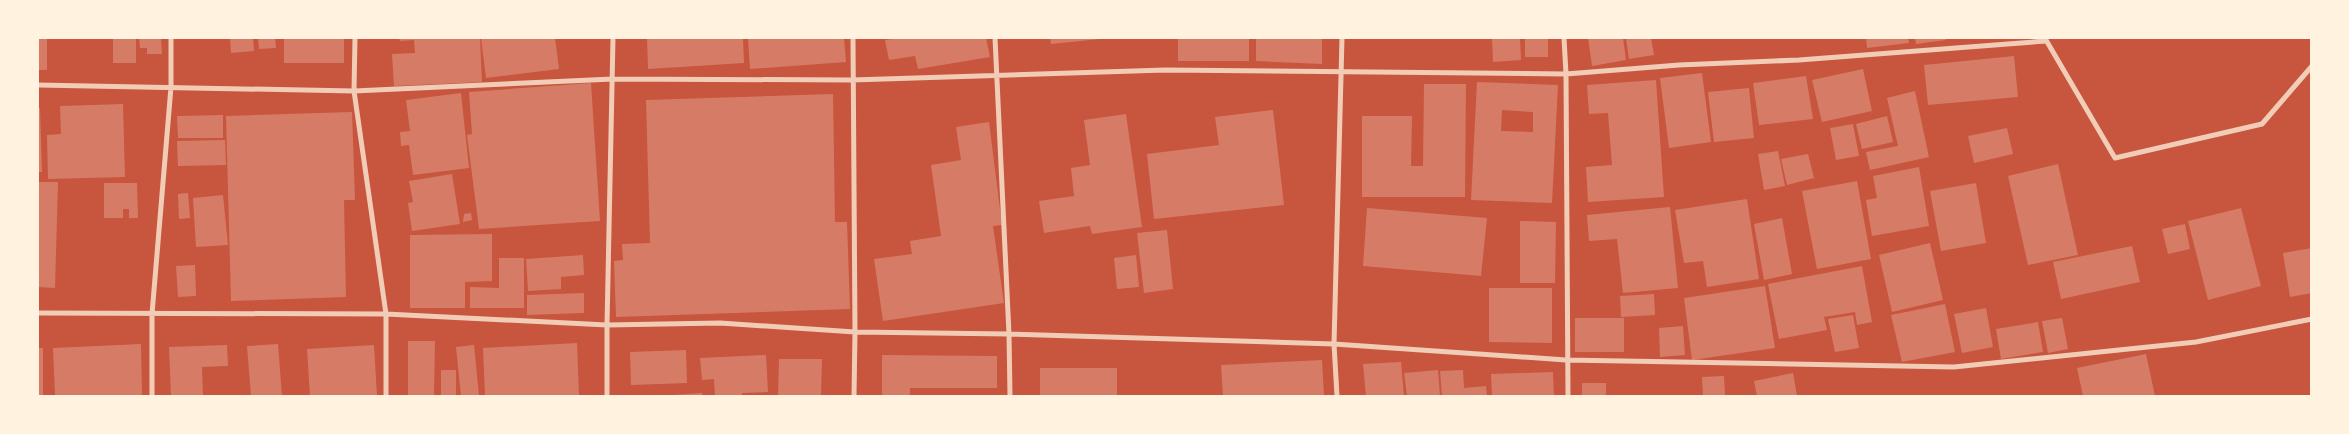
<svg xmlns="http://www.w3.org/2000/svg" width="2349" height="434" font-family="Roboto,sans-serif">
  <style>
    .building { fill: #d67c66; fill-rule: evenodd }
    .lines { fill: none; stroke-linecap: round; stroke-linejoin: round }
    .minor { stroke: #f1ccb7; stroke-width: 5 }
  </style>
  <rect width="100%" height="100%" fill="#c8553d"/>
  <!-- building -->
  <path class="building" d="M 38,38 L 47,38 L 47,70 L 38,70 Z
    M 113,38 L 136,38 L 136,63 L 113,63 Z
    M 139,38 L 161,38 L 162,54 L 147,54 L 147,48 L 140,48 Z
    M 230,38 L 253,38 L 254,51 L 231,53 Z
    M 258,38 L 275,38 L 276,48 L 259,49 Z
    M 284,38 L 344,38 L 344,63 L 284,63 Z
    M 399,38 L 480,38 L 482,82 L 394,86 L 392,54 L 415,53 L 414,40 L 400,41 Z
    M 481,38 L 555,38 L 559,69 L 486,78 Z
    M 647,38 L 743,38 L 744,63 L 648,69 Z
    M 748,38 L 844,38 L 846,62 L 750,69 Z
    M 901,38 L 986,38 L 990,57 L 918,69 L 915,56 L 889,60 L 885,40 Z
    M 1050,38 L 1100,38 L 1100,39 L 1051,44 Z
    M 1178,38 L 1249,38 L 1249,61 L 1178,61 Z
    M 1256,38 L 1322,38 L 1322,64 L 1256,61 Z
    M 1492,38 L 1520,38 L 1521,60 L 1493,62 Z
    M 1525,38 L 1548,38 L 1548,57 L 1525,57 Z
    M 1588,38 L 1623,38 L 1626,60 L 1592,66 Z
    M 1626,38 L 1651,38 L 1654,55 L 1629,59 Z
    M 1866,38 L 1908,38 L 1909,43 L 1867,48 Z
    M 1915,38 L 1946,38 L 1946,40 L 1916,44 Z
    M 2014,56 L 2018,97 L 1928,105 L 1924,65 Z
    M 1863,69 L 1872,111 L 1822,122 L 1812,80 Z
    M 1702,73 L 1711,142 L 1669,148 L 1660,78 Z
    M 1806,76 L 1813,119 L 1759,125 L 1753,83 Z
    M 1656,80 L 1664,197 L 1588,202 L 1586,167 L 1612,165 L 1608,113 L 1589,114 L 1587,85 Z
    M 1477,82 L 1558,85 L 1552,203 L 1471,200 ZM 1502,110 L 1533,112 L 1533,132 L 1501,131 Z
    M 591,83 L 600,221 L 479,229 L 467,135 L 472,134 L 469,92 Z
    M 1424,84 L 1466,84 L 1465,197 L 1362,197 L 1362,116 L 1412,116 L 1411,166 L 1423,166 Z
    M 1749,88 L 1754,138 L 1714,142 L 1708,92 Z
    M 1915,91 L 1929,157 L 1870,170 L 1866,152 L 1898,146 L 1887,98 Z
    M 461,93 L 469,168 L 413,175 L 409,145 L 401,146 L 400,132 L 410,131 L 406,100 Z
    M 833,94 L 835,222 L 847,222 L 850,309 L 616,317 L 614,261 L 623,260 L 622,244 L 650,243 L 646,100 Z
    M 123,104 L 125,177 L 48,179 L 47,135 L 61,134 L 60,106 Z
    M 38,108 L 40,108 L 42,172 L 38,172 Z
    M 1273,110 L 1284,205 L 1154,219 L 1147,154 L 1219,145 L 1215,117 Z
    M 352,112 L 355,200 L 344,200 L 346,297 L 231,301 L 226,116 Z
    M 1126,114 L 1142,227 L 1092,234 L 1090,226 L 1044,233 L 1039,201 L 1074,196 L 1071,168 L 1090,165 L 1084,120 Z
    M 223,115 L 223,138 L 178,138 L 177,116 Z
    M 1887,116 L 1893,142 L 1862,149 L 1856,124 Z
    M 989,122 L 1002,225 L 993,226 L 1004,303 L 883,321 L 874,259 L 912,254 L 910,241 L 941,236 L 931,165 L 961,160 L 956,127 Z
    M 1853,124 L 1859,156 L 1836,160 L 1830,128 Z
    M 2007,128 L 2013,154 L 1974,163 L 1968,136 Z
    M 225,140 L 226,165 L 178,166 L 177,141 Z
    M 1778,151 L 1785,186 L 1764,190 L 1758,154 Z
    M 1808,154 L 1814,178 L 1787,185 L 1781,159 Z
    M 2058,164 L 2078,255 L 2028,265 L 2008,176 Z
    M 1919,167 L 1929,226 L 1872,236 L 1866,200 L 1877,198 L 1873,176 Z
    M 452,174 L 460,224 L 412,231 L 408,203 L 413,202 L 409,181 Z
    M 1857,181 L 1871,259 L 1817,269 L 1802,191 Z
    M 38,182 L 58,182 L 55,288 L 38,287 Z
    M 104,183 L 137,183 L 138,218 L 129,218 L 129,209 L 123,209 L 123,218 L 104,218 Z
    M 1976,183 L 1986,243 L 1941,251 L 1930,191 Z
    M 188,193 L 190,218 L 179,219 L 178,194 Z
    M 223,195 L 228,245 L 196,247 L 193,198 Z
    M 1747,199 L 1759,279 L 1707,287 L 1703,261 L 1684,263 L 1675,210 Z
    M 1670,207 L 1678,288 L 1623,293 L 1617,239 L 1589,241 L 1587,215 Z
    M 1367,208 L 1487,218 L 1481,276 L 1363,266 Z
    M 2241,208 L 2261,286 L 2208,300 L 2188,221 Z
    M 471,213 L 472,220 L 463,222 L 464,214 Z
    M 1782,218 L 1792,274 L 1764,280 L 1754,224 Z
    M 1520,221 L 1556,222 L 1555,283 L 1520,283 Z
    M 2185,224 L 2190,249 L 2168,254 L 2162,229 Z
    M 1167,230 L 1173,289 L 1144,293 L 1137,233 Z
    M 492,234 L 492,281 L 465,282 L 465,308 L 410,308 L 410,235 Z
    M 1930,243 L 1943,300 L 1892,312 L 1879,255 Z
    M 2132,246 L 2140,282 L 2061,299 L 2053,262 Z
    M 2312,248 L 2312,293 L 2290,297 L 2283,253 Z
    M 583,255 L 584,275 L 561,277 L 561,289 L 528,291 L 526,259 Z
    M 1136,255 L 1139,287 L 1117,289 L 1114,258 Z
    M 499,258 L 524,258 L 524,308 L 470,308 L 470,287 L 499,288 Z
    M 195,265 L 196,296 L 178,297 L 176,266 Z
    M 1862,266 L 1872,322 L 1857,325 L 1855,312 L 1824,317 L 1827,330 L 1779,339 L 1768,284 Z
    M 1765,286 L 1775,348 L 1692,360 L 1684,298 Z
    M 1489,288 L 1552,288 L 1552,343 L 1489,342 Z
    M 584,293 L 584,313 L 527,315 L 527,295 Z
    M 1654,294 L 1655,315 L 1621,317 L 1620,296 Z
    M 1945,304 L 1955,352 L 1902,362 L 1891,315 Z
    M 1986,308 L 1993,347 L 1962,353 L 1954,314 Z
    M 1853,315 L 1859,348 L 1835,352 L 1828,319 Z
    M 1575,318 L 1624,318 L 1624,352 L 1575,352 Z
    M 2062,318 L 2068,349 L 2048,353 L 2042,321 Z
    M 2038,322 L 2043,352 L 2001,359 L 1996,329 Z
    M 1683,326 L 1685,355 L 1660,357 L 1659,328 Z
    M 408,341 L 435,341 L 434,396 L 408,396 Z
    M 577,343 L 579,396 L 485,396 L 483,348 Z
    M 141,344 L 142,396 L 55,396 L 53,348 Z
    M 278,344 L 282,396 L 251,396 L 247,346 Z
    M 227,345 L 228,366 L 202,367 L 203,396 L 171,396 L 169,347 Z
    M 374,345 L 377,396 L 310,396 L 307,349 Z
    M 474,345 L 479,396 L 461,396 L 456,347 Z
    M 38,348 L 43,348 L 43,396 L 38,396 Z
    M 686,350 L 687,383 L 631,385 L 630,352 Z
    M 2146,354 L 2155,396 L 2083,396 L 2077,368 Z
    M 766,355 L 768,392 L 742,393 L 742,396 L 715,396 L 714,379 L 702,380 L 700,358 Z
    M 882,355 L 997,356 L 997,388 L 910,388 L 910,396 L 882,396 Z
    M 779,359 L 822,359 L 821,396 L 778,396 Z
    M 1322,360 L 1324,396 L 1223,396 L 1221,365 Z
    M 1401,362 L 1404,396 L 1366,396 L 1363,364 Z
    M 1040,368 L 1117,368 L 1117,396 L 1040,396 Z
    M 441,370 L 456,370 L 456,396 L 441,396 Z
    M 1438,370 L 1440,396 L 1407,396 L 1404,373 Z
    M 1463,370 L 1464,388 L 1486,386 L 1487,396 L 1442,396 L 1440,371 Z
    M 1553,372 L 1554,396 L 1492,396 L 1491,374 Z
    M 1793,373 L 1797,396 L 1757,396 L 1754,381 Z
    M 1724,376 L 1725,396 L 1703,396 L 1702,377 Z
    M 1582,383 L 1606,383 L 1606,396 L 1582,396 Z
    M 702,393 L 702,396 L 673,396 L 673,395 Z"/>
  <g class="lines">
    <!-- minor -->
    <path class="minor" d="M 355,38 L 354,91 L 386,314 L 386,396
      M 853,38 L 855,332 L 854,396
      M 995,38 L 1009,334 L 1010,396
      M 1564,38 L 1566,74 L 1568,396
      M 2046,40 L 2115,158 L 2262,124 L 2312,66
      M 38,85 L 354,91 L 613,79 L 852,80 L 1165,70 L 1566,74 L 1679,65 L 1799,60 L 2046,41
      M 38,313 L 386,314 L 607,325 L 720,323 L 855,332 L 1009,334 L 1334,344 L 1566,360 L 1954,367 L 2196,342 L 2312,319
      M 152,396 L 152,314 L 171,87 L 171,38
      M 607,396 L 607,325 L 613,38
      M 1337,396 L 1334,344 L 1342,38"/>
  </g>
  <!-- border -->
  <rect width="2349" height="434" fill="none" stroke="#fff3e0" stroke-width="78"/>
</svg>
